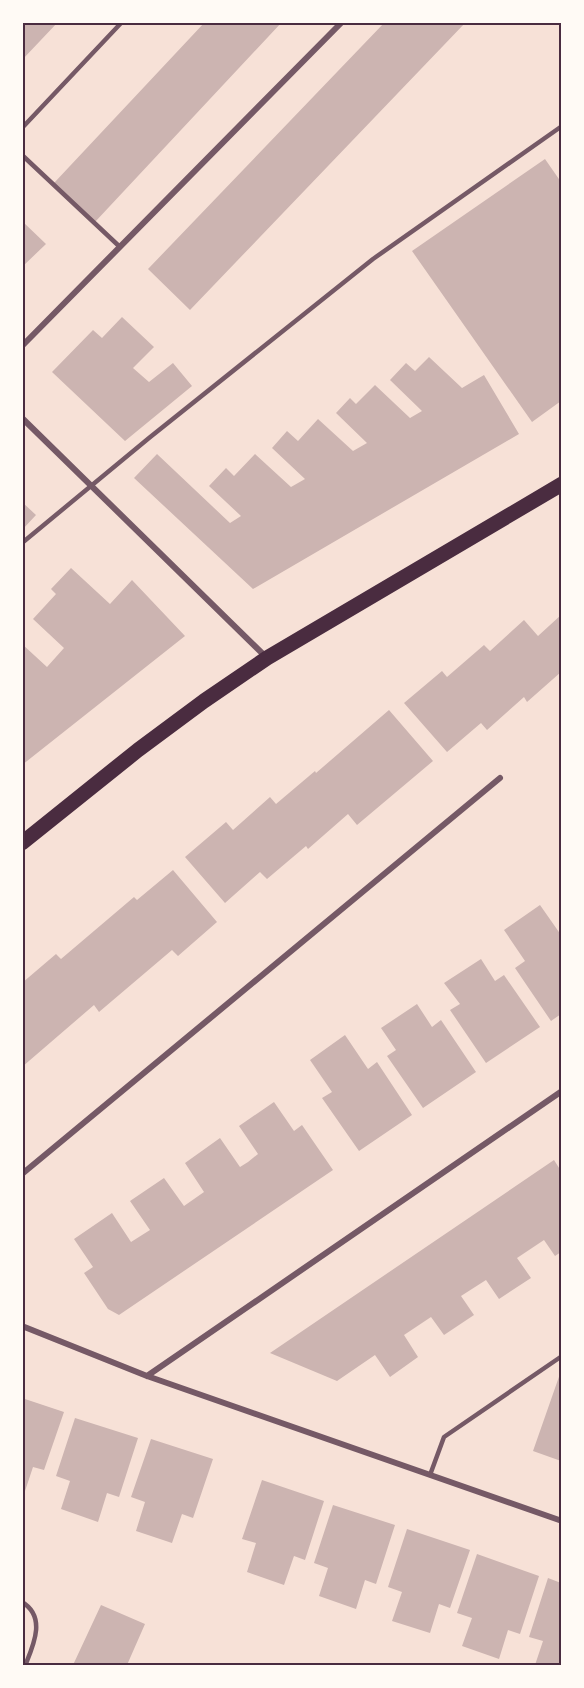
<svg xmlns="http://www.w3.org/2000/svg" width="584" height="1688" font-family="Spectral,serif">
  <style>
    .building { fill: #ccb4b1 }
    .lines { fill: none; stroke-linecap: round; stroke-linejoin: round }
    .service { stroke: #755966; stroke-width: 4.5 }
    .minor { stroke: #755966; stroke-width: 6 }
    .primary { stroke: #4a2c40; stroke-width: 15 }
    .neatline { fill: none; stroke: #4a2c40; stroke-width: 2 }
  </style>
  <rect width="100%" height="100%" fill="#f7e1d7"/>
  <!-- building -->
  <path class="building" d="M 22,22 L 58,22 L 22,60 Z
    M 205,22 L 282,22 L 95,222 L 54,183 Z
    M 385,22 L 466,22 L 190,310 L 148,269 Z
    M 545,159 L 561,182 L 561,401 L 532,422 L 412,251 Z
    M 22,221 L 46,244 L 22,267 Z
    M 122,317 L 154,347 L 133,368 L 149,382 L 173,363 L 192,386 L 125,441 L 52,372 L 93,330 L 102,338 Z
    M 429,357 L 462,388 L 484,375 L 519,434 L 253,589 L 134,478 L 157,454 L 230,523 L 241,516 L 209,486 L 226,468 L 234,476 L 255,454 L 291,487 L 305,479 L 272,448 L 287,431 L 298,441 L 318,419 L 353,451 L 367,443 L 336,413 L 350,398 L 356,404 L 375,385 L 410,418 L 422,411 L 390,380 L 406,363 L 415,371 Z
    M 22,502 L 36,515 L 22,530 Z
    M 71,568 L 110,604 L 132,580 L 185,636 L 22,765 L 22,644 L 47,667 L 64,648 L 33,619 L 56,594 L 51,589 Z
    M 561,615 L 561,672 L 527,702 L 524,697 L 487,730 L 481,723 L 447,752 L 404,703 L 442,671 L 447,677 L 484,645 L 490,651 L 524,620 L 538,636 Z
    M 389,710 L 433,761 L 357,825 L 348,814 L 308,849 L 306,846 L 267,879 L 260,872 L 225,903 L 185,857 L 226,822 L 233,830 L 270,797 L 276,804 L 315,771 L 316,773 Z
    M 173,870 L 217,922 L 178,956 L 172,950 L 99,1012 L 94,1005 L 22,1067 L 22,983 L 56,954 L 61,959 L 134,897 L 137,900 Z
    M 540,905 L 561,935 L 561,1014 L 551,1021 L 515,968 L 525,961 L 504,930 Z
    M 481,959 L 495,981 L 504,975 L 540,1027 L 486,1063 L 450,1010 L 460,1004 L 444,983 Z
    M 417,1004 L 432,1027 L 441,1020 L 476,1072 L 423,1108 L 387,1056 L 396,1050 L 381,1028 Z
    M 345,1035 L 368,1069 L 377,1062 L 412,1115 L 359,1151 L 322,1098 L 332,1092 L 310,1060 Z
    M 274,1102 L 294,1131 L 302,1125 L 333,1170 L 119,1315 L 108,1309 L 84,1273 L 93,1267 L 74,1239 L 112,1213 L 131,1242 L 150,1230 L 130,1201 L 164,1178 L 184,1206 L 204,1192 L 185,1163 L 220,1138 L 240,1167 L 248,1162 L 258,1154 L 239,1126 Z
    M 554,1160 L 561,1171 L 561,1252 L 555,1256 L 544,1240 L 517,1258 L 531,1278 L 499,1299 L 486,1280 L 461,1296 L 474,1315 L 444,1335 L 431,1317 L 404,1335 L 418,1357 L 390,1377 L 375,1355 L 337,1381 L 270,1353 Z
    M 561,1371 L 561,1461 L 533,1451 Z
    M 22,1398 L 64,1412 L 44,1470 L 33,1467 L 23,1497 Z
    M 75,1418 L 138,1438 L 119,1497 L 107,1493 L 98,1522 L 61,1509 L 70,1481 L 56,1476 Z
    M 151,1439 L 213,1459 L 193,1518 L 182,1514 L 172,1543 L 136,1531 L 145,1502 L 131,1497 Z
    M 262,1480 L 324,1501 L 305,1560 L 294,1556 L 284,1585 L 247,1572 L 256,1543 L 242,1539 Z
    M 333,1505 L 395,1525 L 376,1584 L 365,1580 L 356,1609 L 319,1596 L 328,1568 L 314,1563 Z
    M 407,1529 L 470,1550 L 450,1608 L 439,1604 L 430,1633 L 392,1621 L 402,1592 L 388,1587 Z
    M 477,1554 L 539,1576 L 520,1634 L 508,1630 L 499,1659 L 462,1646 L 472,1618 L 457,1613 Z
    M 548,1578 L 561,1583 L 561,1665 L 535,1665 L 543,1641 L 529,1637 Z
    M 101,1605 L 145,1624 L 127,1665 L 73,1665 Z"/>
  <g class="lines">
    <!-- service -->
    <path class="service" d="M 22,128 L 122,22
      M 22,155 L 120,247
      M 22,543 L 149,438 L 373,259 L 562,126
      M 430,1475 L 444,1437 L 562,1356
      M 22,1602 C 47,1617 33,1646 25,1666"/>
    <!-- minor -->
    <path class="minor" d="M 22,346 L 342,22
      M 22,418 L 266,657
      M 22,1174 L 500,778
      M 22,1326 L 147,1376 L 562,1521
      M 147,1376 L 562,1091"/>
    <!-- primary -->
    <path class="primary" d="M 22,843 L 138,750 L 204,701 L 267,658 L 562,484"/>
  </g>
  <!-- border -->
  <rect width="584" height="1688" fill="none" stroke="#fffaf5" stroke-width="48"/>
  <rect x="24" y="24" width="536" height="1640" class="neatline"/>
</svg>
